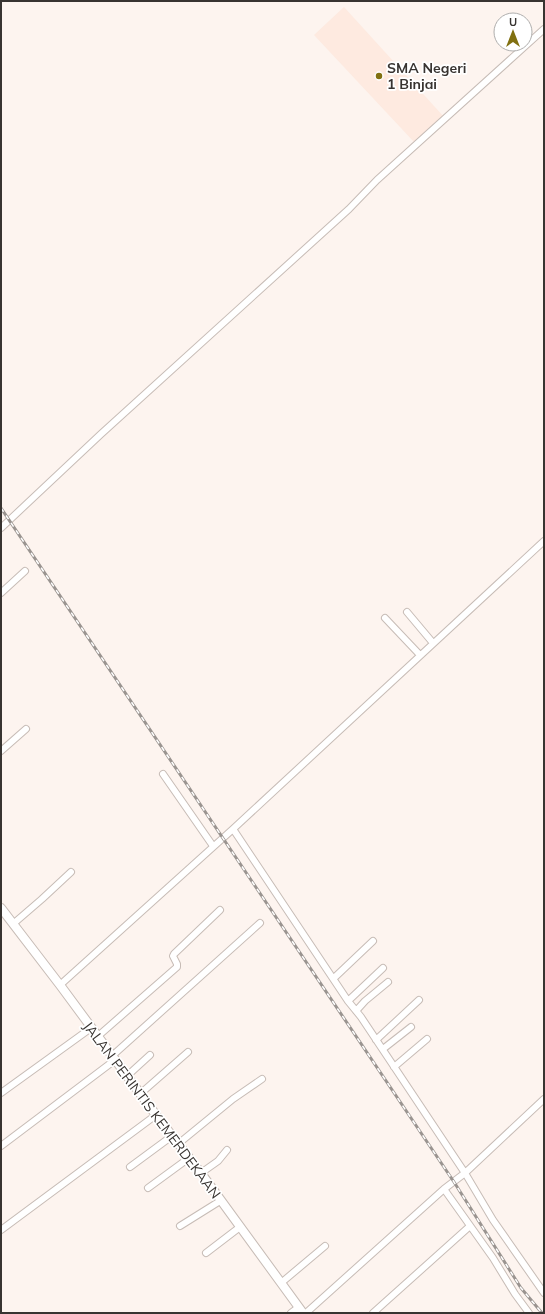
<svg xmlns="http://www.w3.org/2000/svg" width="545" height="1314" font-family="Mulish,sans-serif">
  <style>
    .built { fill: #feeae0 }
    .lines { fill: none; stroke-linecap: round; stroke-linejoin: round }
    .street-casing { stroke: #c7bcb6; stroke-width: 8 }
    .secondary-casing { stroke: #c7bcb6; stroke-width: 10 }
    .street { stroke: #fff; stroke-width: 6 }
    .secondary { stroke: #fff; stroke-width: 8 }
    .rail-casing { stroke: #9a9490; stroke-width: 3 }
    .rail { stroke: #fff; stroke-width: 1.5; stroke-dasharray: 4.5; stroke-linecap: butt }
    .poi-dot { fill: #817010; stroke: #fff; stroke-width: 1.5 }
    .labels { text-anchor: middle; stroke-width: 3.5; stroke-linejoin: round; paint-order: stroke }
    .poi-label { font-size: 14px; font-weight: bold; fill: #383431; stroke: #fff; text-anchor: start }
    .street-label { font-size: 14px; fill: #383431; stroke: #fff }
  </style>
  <rect width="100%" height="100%" fill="#fdf4ef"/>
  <!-- built -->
  <path class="built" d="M 344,7 L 444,117 L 415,143 L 314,35 Z"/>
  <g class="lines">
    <!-- street casing -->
    <g class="street-casing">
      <path id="street" d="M 1,528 L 101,434 L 349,209 L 377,180 L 544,29
        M 1,593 L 25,571
        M 407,612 L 433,643
        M 385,618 L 420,655
        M 1,751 L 26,729
        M 163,774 L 213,846
        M 233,829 L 348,1001 L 361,1017 L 465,1173 L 493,1220 L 544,1293
        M 13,924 L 42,899 L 71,872
        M 334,978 L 373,941
        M 60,985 L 233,829 L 544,541
        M 348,1001 L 383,968
        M 356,1011 L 365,1001 L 388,982
        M 97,1037 L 177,967 L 177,964 L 173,956 L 174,954 L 220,910
        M 376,1040 L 419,1000
        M 383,1049 L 411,1027
        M 112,1056 L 260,923
        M 394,1067 L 427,1039
        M 127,1076 L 150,1055
        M 1,1093 L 91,1028
        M 140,1094 L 188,1052
        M 178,1144 L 233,1099 L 262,1079
        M 1,1146 L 115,1060
        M 130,1167 L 172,1136
        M 201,1173 L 218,1161 L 227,1150
        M 148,1188 L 189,1158
        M 444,1189 L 493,1258 L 515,1294 L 529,1313
        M 180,1226 L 220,1201
        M 1,1230 L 156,1115
        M 206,1253 L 240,1227
        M 281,1283 L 325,1246
        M 291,1313 L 299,1307
        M 306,1313 L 444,1189 L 465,1173 L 544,1099
        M 373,1313 L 470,1226"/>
    </g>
    <!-- secondary casing -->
    <g class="secondary-casing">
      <path id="secondary" d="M 1,908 L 60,985 L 156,1115 L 201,1173 L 303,1313"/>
    </g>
    <!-- street -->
    <use href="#street" class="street"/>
    <!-- secondary -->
    <use href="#secondary" class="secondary"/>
    <!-- rail casing -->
    <g class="rail-casing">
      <path id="rail" d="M 1,508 L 454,1182 L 521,1288 L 542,1313"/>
    </g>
    <!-- rail -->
    <use href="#rail" class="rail"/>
  </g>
  <!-- markers -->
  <circle class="poi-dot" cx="379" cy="76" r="4"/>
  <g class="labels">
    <!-- poi labels -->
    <g class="poi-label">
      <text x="387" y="73">SMA Negeri<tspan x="387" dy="16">1 Binjai</tspan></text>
    </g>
    <!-- street labels -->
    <g class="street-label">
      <text transform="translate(152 1110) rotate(53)" y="5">JALAN PERINTIS KEMERDEKAAN</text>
    </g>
  </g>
  <!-- border -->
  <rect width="545" height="1314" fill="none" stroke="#383431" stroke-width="4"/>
  <!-- north arrow -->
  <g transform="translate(513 32)"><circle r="19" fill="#ffffff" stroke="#afaead"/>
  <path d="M0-3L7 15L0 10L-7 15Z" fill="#817010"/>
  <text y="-6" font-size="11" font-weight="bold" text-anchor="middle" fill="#383431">U</text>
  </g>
</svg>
